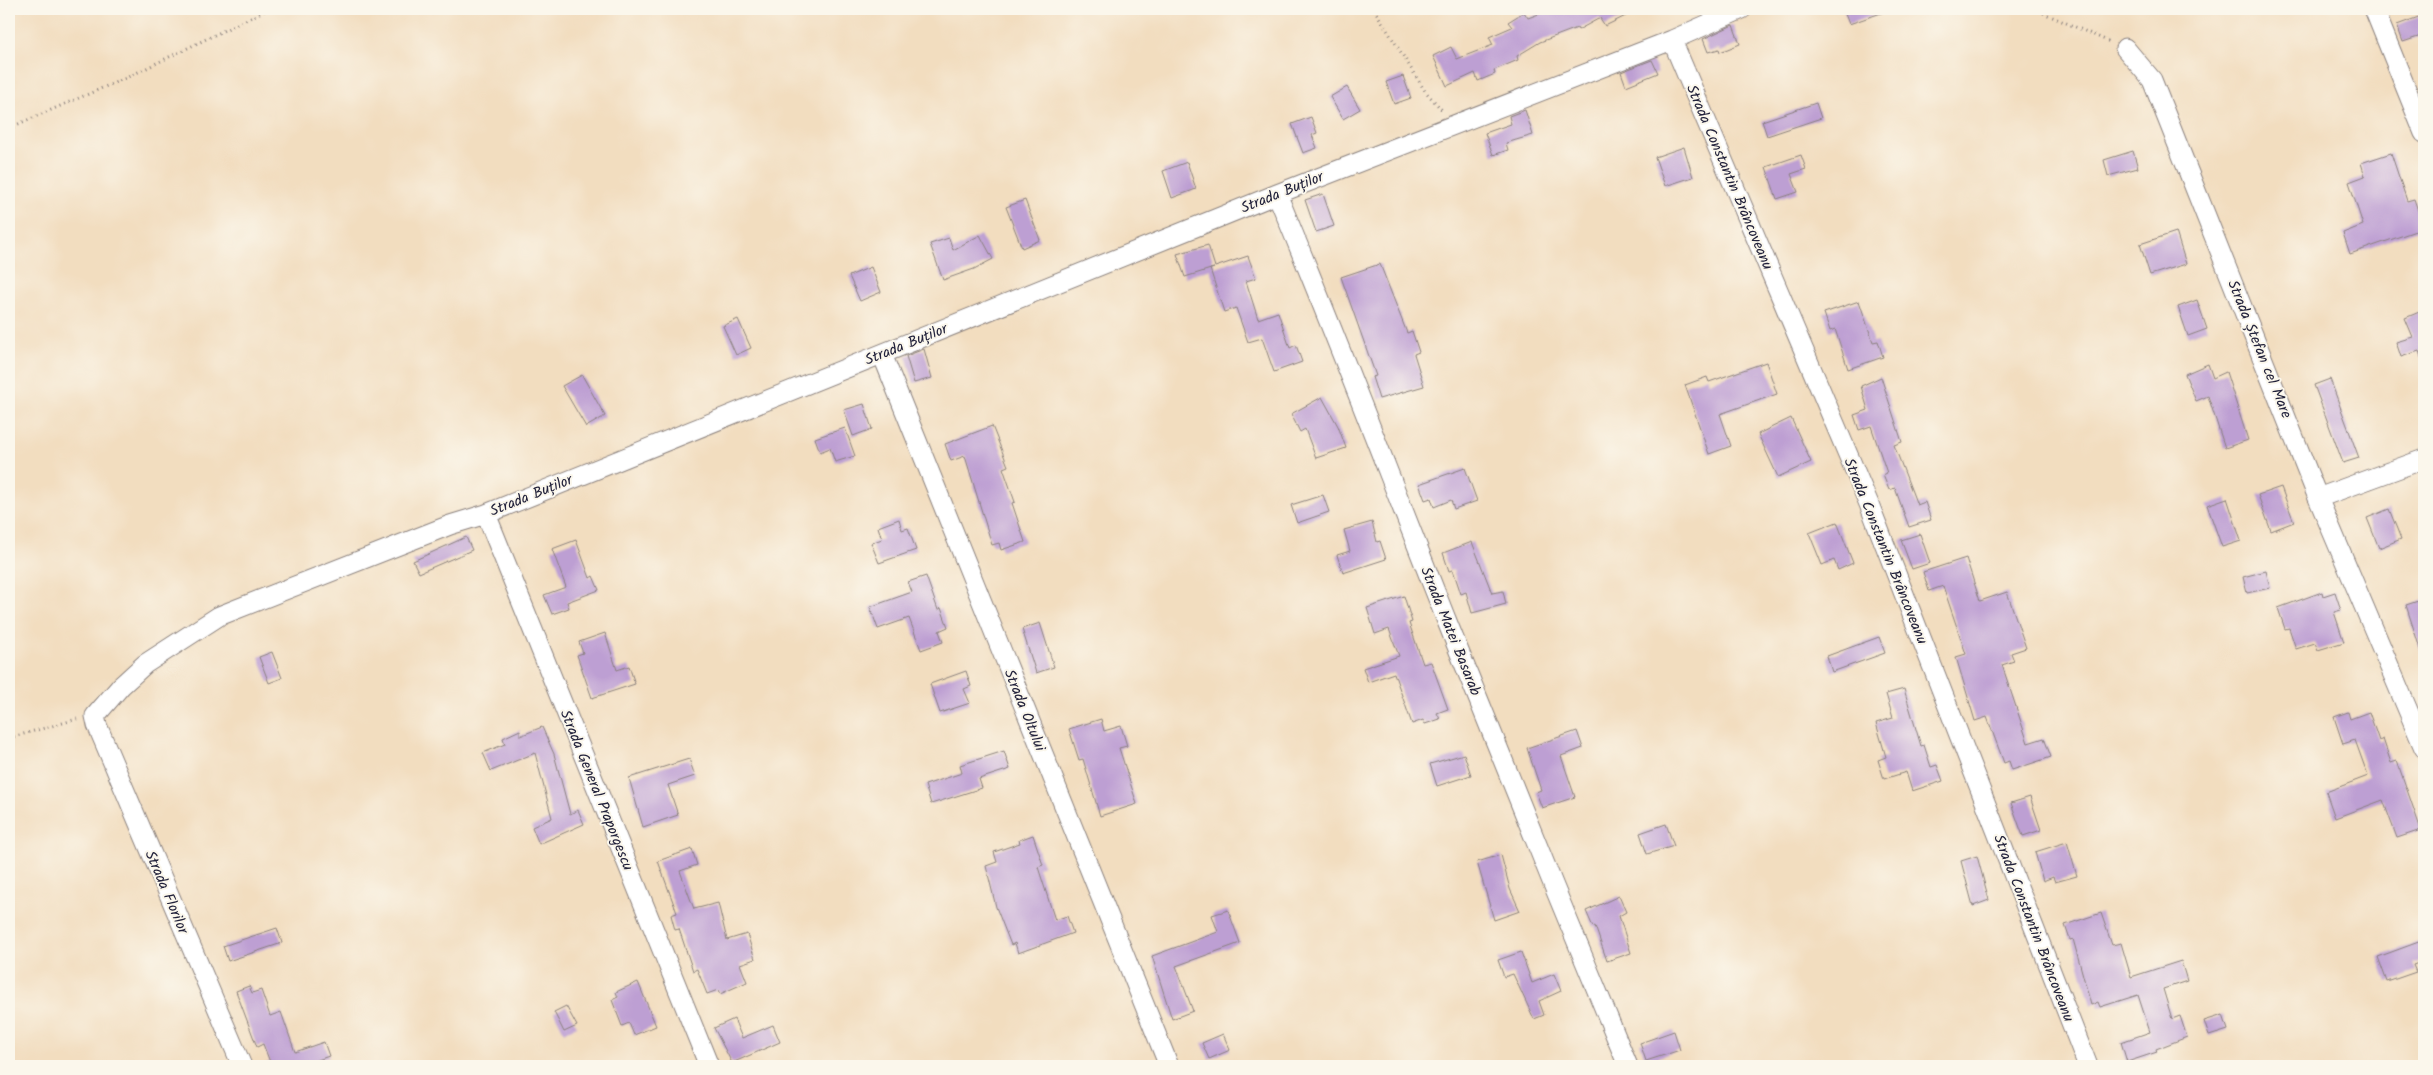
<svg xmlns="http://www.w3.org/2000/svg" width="2433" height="1075" font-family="Kalam,sans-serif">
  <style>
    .building { fill: #bd9fd3 }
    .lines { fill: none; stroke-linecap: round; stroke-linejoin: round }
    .minor-casing { stroke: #8a807d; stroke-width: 21 }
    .path { stroke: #8a807d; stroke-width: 3; stroke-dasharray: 1 4; stroke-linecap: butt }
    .minor { stroke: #fff; stroke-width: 19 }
    .labels { text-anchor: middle; stroke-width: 4; stroke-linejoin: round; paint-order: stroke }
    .street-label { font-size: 15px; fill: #22223b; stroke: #fbf7ec }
  </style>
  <rect width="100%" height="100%" fill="#fbf7ec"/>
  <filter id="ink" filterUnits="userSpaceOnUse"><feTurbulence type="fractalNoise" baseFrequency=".02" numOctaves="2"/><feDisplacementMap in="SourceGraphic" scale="10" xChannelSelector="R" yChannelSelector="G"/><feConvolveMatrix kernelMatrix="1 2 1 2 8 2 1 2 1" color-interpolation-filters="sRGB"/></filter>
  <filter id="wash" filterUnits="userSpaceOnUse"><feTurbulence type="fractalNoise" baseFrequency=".0096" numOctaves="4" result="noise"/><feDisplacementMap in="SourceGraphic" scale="20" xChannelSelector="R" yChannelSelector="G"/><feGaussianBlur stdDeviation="1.12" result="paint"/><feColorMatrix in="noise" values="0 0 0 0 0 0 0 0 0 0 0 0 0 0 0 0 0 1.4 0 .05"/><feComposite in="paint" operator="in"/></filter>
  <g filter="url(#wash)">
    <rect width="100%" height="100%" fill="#f2ddbf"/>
    <g id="blocks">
      <!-- building -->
      <path class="building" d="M 1552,9 L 1640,9 L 1605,26 L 1600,18 L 1578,30 L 1577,28 L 1540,42 L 1517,56 L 1518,60 L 1494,70 L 1495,74 L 1478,81 L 1475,73 L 1447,86 L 1433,56 L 1451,47 L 1457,59 L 1493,45 L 1489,37 L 1512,27 L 1508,22 L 1524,12 L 1528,18 Z
        M 1843,9 L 1886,9 L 1887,11 L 1849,24 Z
        M 2424,15 L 2424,35 L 2403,42 L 2397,25 Z
        M 1733,25 L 1740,44 L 1720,52 L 1719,49 L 1708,52 L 1703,39 Z
        M 1652,60 L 1658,73 L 1626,86 L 1621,72 Z
        M 1403,76 L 1411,98 L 1394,104 L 1386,82 Z
        M 1347,87 L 1360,109 L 1343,119 L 1330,97 Z
        M 1816,103 L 1821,118 L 1767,136 L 1762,121 Z
        M 1525,110 L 1533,135 L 1506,143 L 1508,150 L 1493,155 L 1485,133 L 1511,124 L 1509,116 Z
        M 1311,117 L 1317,133 L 1312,135 L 1317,148 L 1303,153 L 1292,124 Z
        M 1684,147 L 1693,177 L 1665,186 L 1655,157 Z
        M 2133,151 L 2138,168 L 2108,176 L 2104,160 Z
        M 2391,153 L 2407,201 L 2414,199 L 2424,228 L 2350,254 L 2343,233 L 2363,225 L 2349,182 L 2365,176 L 2361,163 Z
        M 1801,155 L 1806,169 L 1791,174 L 1798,192 L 1777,199 L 1766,167 Z
        M 1187,162 L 1196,189 L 1172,198 L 1163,171 Z
        M 1323,194 L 1334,226 L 1316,232 L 1305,200 Z
        M 1025,200 L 1040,240 L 1022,248 L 1006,207 Z
        M 2176,232 L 2186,264 L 2150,275 L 2140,244 Z
        M 980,235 L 993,259 L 974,269 L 943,280 L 930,244 L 949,238 L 953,250 Z
        M 1208,245 L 1215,267 L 1248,256 L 1256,278 L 1246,281 L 1258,319 L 1278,312 L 1290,348 L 1296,345 L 1302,362 L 1274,372 L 1262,338 L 1248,342 L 1236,308 L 1224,312 L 1210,269 L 1214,268 L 1185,277 L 1177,254 Z
        M 1380,264 L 1407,333 L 1412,331 L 1419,352 L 1414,354 L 1424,386 L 1379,399 L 1372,377 L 1376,376 L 1341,277 Z
        M 871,267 L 881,292 L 860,301 L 849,276 Z
        M 2197,300 L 2207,329 L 2188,336 L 2178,307 Z
        M 1859,301 L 1873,342 L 1878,341 L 1883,357 L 1848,369 L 1835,329 L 1830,331 L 1824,313 Z
        M 2424,310 L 2424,363 L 2423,363 L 2419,351 L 2401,357 L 2396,342 L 2413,337 L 2405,318 Z
        M 738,319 L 751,348 L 736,355 L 723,326 Z
        M 924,349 L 932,378 L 914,383 L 906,356 Z
        M 1766,362 L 1777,394 L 1720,414 L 1731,446 L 1709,454 L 1685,385 L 1707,377 L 1709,382 Z
        M 2208,364 L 2213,378 L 2226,372 L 2248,440 L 2225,448 L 2208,396 L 2196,401 L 2185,374 Z
        M 582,375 L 605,416 L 586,427 L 562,386 Z
        M 1881,377 L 1902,442 L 1894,445 L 1917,505 L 1925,502 L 1931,520 L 1909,527 L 1895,488 L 1889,490 L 1883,475 L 1887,473 L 1871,426 L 1859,430 L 1854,415 L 1868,410 L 1861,386 Z
        M 2330,379 L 2359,458 L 2343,463 L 2314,385 Z
        M 1322,397 L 1338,426 L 1346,448 L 1316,458 L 1305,429 L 1300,432 L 1291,414 Z
        M 864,404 L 872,429 L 853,436 L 844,410 Z
        M 1791,418 L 1811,462 L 1778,477 L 1758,434 Z
        M 992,426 L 1008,466 L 1003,468 L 1015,502 L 1012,503 L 1025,542 L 1001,550 L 999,543 L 992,545 L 965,456 L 951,461 L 945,444 Z
        M 845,428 L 855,456 L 835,462 L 830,448 L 820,452 L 815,438 Z
        M 1465,468 L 1477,501 L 1454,509 L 1451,500 L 1434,507 L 1431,498 L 1425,500 L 1419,484 Z
        M 2281,487 L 2294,522 L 2271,531 L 2258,495 Z
        M 1323,495 L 1329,512 L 1297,523 L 1291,505 Z
        M 2227,498 L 2241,541 L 2222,547 L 2207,505 Z
        M 2389,509 L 2401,539 L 2379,548 L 2367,518 Z
        M 899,519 L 902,530 L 908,528 L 916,550 L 879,563 L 871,543 L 882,539 L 878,527 Z
        M 1372,522 L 1377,542 L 1380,541 L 1386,559 L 1343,573 L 1337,555 L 1350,551 L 1344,530 Z
        M 1837,522 L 1853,563 L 1838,570 L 1834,560 L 1822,565 L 1809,533 Z
        M 1920,534 L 1930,563 L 1912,569 L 1901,540 Z
        M 466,537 L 472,550 L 419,573 L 413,561 Z
        M 576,540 L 590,578 L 593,576 L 599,590 L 567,602 L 569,608 L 552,614 L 544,595 L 566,587 L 552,549 Z
        M 1472,542 L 1492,593 L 1503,591 L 1506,604 L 1472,613 L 1466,592 L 1461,594 L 1453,570 L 1449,571 L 1443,553 Z
        M 1966,558 L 1980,601 L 2007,592 L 2026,648 L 2011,653 L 2014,661 L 2002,665 L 2028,743 L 2044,738 L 2051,757 L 2012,770 L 2009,761 L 2004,763 L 1987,717 L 1975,721 L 1956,657 L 1966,654 L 1943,586 L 1929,591 L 1923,572 Z
        M 2266,571 L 2270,588 L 2247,593 L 2243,577 Z
        M 926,576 L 938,610 L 941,608 L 948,627 L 939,631 L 943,642 L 921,650 L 909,618 L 878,629 L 870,607 L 912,592 L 908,582 Z
        M 2322,592 L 2323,596 L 2335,592 L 2341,610 L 2334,612 L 2344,642 L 2318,650 L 2315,643 L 2296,649 L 2289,628 L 2285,629 L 2278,608 Z
        M 1404,596 L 1412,622 L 1409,623 L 1423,664 L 1431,662 L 1448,709 L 1437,713 L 1440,719 L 1425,724 L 1423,720 L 1412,724 L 1394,673 L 1368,682 L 1363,668 L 1399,656 L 1389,629 L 1375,634 L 1367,608 Z
        M 2424,599 L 2424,651 L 2421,652 L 2406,605 Z
        M 1040,623 L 1054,667 L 1036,673 L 1022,629 Z
        M 605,633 L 617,670 L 629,666 L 635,684 L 592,698 L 577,655 L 583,653 L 579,642 Z
        M 1879,637 L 1885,653 L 1832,672 L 1827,656 Z
        M 272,652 L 282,678 L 269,683 L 259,657 Z
        M 966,671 L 971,686 L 964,689 L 970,703 L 940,713 L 930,684 Z
        M 1904,689 L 1921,746 L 1924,745 L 1931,767 L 1937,765 L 1943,781 L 1912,791 L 1906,772 L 1884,779 L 1878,760 L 1886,757 L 1876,723 L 1893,718 L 1886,694 Z
        M 2348,712 L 2350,719 L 2369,712 L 2379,741 L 2383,739 L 2391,763 L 2397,761 L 2421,830 L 2397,838 L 2383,800 L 2335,818 L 2326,792 L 2368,776 L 2355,740 L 2343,744 L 2334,717 Z
        M 1101,719 L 1104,731 L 1121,726 L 1127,746 L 1119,748 L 1137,804 L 1100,816 L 1083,759 L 1079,760 L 1069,729 Z
        M 542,727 L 554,754 L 570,814 L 578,810 L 584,824 L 539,844 L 532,827 L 552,818 L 535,753 L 491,771 L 483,753 L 505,744 L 503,738 L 520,730 L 520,736 Z
        M 1577,731 L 1583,748 L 1561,756 L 1575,797 L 1542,808 L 1536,792 L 1541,790 L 1527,748 Z
        M 1004,751 L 1010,769 L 979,779 L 982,788 L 931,804 L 925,785 L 962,773 L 960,765 Z
        M 1464,754 L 1471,775 L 1437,786 L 1430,764 Z
        M 689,759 L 695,776 L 668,785 L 678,815 L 643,827 L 629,778 Z
        M 2030,797 L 2041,830 L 2023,836 L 2011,803 Z
        M 1666,824 L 1674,846 L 1647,854 L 1640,833 Z
        M 1033,835 L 1043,865 L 1038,867 L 1055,920 L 1067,916 L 1073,933 L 1018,953 L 1015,943 L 1011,945 L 996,907 L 986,866 L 997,862 L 994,852 L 1020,843 L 1019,840 Z
        M 2067,842 L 2077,876 L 2055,882 L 2053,877 L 2043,881 L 2035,852 Z
        M 692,849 L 697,865 L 680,871 L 694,909 L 718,903 L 727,940 L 747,934 L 755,959 L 740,964 L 747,982 L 720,994 L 718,990 L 707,994 L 697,969 L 693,971 L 679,929 L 675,930 L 671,915 L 677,913 L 658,861 Z
        M 1501,855 L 1510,889 L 1520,911 L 1494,920 L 1477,862 Z
        M 1977,856 L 1989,900 L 1973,906 L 1961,861 Z
        M 1619,896 L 1626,912 L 1619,916 L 1631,953 L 1607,961 L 1595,926 L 1593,927 L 1586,911 Z
        M 1228,910 L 1240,943 L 1176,966 L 1193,1011 L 1172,1019 L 1152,956 L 1218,932 L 1212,915 Z
        M 2101,913 L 2112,945 L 2121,943 L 2131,977 L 2181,961 L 2187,981 L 2163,989 L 2172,1019 L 2180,1016 L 2187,1037 L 2156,1049 L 2157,1052 L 2127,1062 L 2121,1042 L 2150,1032 L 2138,995 L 2100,1007 L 2098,1002 L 2091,1005 L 2073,939 L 2070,940 L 2065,925 Z
        M 277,928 L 282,943 L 228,961 L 223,946 Z
        M 2424,940 L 2424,961 L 2413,965 L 2416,972 L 2387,982 L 2378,957 Z
        M 1521,952 L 1532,983 L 1554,974 L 1561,991 L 1539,1001 L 1544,1015 L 1534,1019 L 1513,974 L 1504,977 L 1498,960 Z
        M 638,982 L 656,1026 L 634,1035 L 629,1023 L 622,1026 L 612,1000 L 618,997 L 616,992 Z
        M 249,986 L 252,993 L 261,990 L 270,1016 L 281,1012 L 295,1052 L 324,1042 L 329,1056 L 301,1066 L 262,1066 L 262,1064 L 270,1062 L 263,1044 L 257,1047 L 236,991 Z
        M 566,1006 L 577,1026 L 564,1032 L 554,1012 Z
        M 2223,1015 L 2228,1030 L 2209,1036 L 2204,1021 Z
        M 734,1019 L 742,1038 L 773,1025 L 780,1042 L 732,1063 L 714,1028 Z
        M 1674,1031 L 1680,1050 L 1646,1061 L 1640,1043 Z
        M 1223,1034 L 1230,1050 L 1209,1059 L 1202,1043 Z"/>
    </g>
  </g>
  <g filter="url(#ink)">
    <use href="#blocks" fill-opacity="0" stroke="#8a807d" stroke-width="1"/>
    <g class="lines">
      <!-- minor casing -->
      <g class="minor-casing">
        <path id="minor" d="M 2374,9 L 2424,133
          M 1672,40 L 1869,504 L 2088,1066
          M 2125,48 L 2152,80 L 2318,498 L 2424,748
          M 1277,194 C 1337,337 1391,481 1448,624 C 1507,772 1567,919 1628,1066
          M 882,354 L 1169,1066
          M 2318,498 L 2424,459
          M 486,514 L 709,1066
          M 242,1066 L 97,725 L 95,716 L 121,686 L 145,664 L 219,616 L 450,525 L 486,514 L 1277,194 L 1672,40 L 1742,9"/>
      </g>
      <!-- path -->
      <path class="path" d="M 1374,9 L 1425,91 L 1443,111
        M 2034,9 L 2110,42
        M 9,128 L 128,77 L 268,9
        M 9,738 L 77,719"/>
      <!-- minor -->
      <use href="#minor" class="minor"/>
    </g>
  </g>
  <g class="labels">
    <!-- street labels -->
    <g class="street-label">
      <text transform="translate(1730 177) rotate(67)" y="5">Strada Constantin Brâncoveanu</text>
      <text transform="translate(1282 192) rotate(-22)" y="5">Strada Buților</text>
      <text transform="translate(906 344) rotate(-22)" y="5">Strada Buților</text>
      <text transform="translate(2260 349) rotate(68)" y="5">Strada Ștefan cel Mare</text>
      <text transform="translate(531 495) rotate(-22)" y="5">Strada Buților</text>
      <text transform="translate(1886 551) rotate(68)" y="5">Strada Constantin Brâncoveanu</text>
      <text transform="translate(1451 631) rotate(68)" y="5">Strada Matei Basarab</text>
      <text transform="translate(1025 710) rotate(68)" y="5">Strada Oltului</text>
      <text transform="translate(597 790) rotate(68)" y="5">Strada General Praporgescu</text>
      <text transform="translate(167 892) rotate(67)" y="5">Strada Florilor</text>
      <text transform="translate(2034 928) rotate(69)" y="5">Strada Constantin Brâncoveanu</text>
    </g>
  </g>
  <!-- margin -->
  <rect width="2433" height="1075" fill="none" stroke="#fbf7ec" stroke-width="30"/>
</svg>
